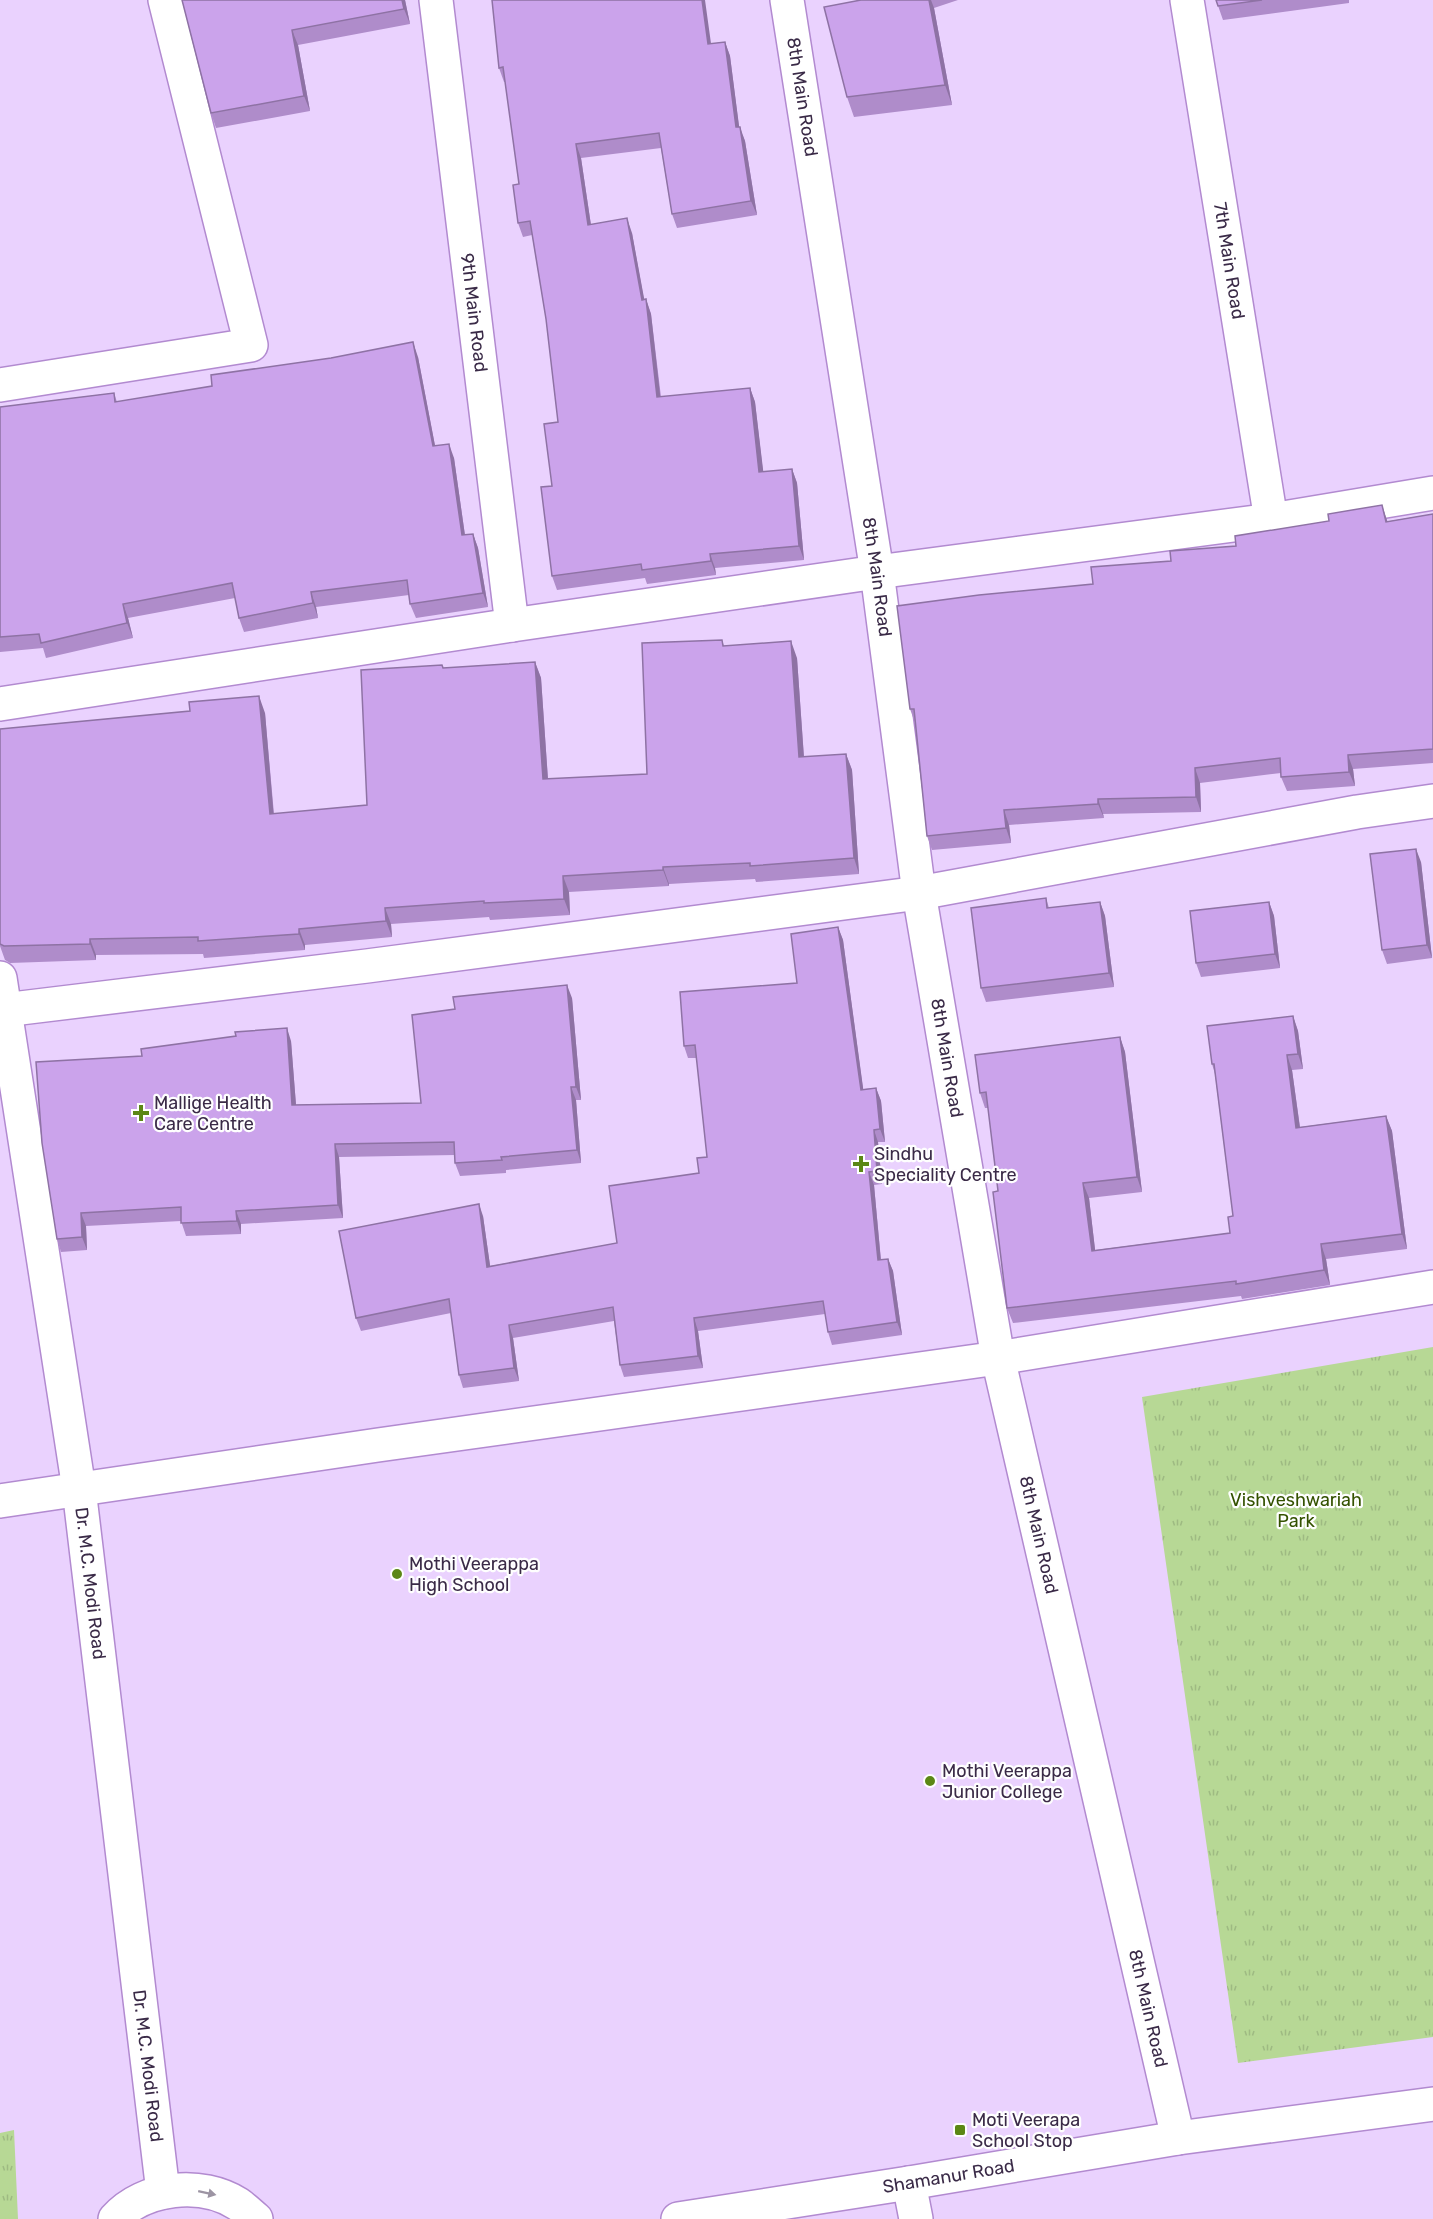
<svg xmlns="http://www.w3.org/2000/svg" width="1433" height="2219" font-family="Rubik,sans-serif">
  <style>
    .park { fill: url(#park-tufts) }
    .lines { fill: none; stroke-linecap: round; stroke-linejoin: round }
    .minor-casing { stroke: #b28ad0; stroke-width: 36 }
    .tertiary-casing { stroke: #b28ad0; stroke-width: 36 }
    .secondary-casing { stroke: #b28ad0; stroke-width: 36 }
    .minor { stroke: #fff; stroke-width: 33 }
    .tertiary { stroke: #fff; stroke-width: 33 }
    .secondary { stroke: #fff; stroke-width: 33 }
    .wall { fill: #af8cca }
    .shaded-wall { fill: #8e72a4 }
    .building { fill: #cba3eb; stroke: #8e72a4; stroke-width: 1.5 }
    .oneway { fill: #9c94a3 }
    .poi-dot { fill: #5b8715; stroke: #fefefe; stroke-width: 2 }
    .labels { text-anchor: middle; stroke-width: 4.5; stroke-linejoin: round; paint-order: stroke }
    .street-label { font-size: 18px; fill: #3a2a47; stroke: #fefefe }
    .poi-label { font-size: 18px; fill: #3a2a47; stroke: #fefefe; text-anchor: start }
    .park-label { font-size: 18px; fill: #345200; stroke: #fefefe }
  </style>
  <defs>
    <pattern id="park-tufts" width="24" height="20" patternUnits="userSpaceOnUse" patternTransform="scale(1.5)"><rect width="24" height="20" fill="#b7d895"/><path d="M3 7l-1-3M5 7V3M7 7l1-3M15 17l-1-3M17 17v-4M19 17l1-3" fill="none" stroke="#9eba82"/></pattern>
  </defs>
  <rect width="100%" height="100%" fill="#ead2fe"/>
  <!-- park -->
  <path class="park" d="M 1433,1347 L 1433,2037 L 1238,2063 L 1142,1397 Z
    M 14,2130 L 18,2219 L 0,2219 L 0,2133 Z"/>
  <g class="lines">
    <!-- minor casing -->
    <g class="minor-casing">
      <g id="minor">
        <path id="s1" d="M 436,0 L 512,625"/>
        <path id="s2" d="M 1187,0 L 1271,520"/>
        <path d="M 0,385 L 251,345 L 165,0"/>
        <path d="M 0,704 L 512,625 L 877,572 L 1271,520 L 1433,493"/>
        <path d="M 4,1010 L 367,966 L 919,893 L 1357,812 L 1433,801"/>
        <path d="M 0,1501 L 378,1445 L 998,1358 L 1433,1287"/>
        <path d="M 909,2183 L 916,2219"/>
      </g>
    </g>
    <!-- tertiary casing -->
    <g class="tertiary-casing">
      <g id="tertiary">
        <path id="s3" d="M 787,0 L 877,572 L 919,893 L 998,1358 L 1178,2138"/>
        <path id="s4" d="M 0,978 L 79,1489 L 163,2192"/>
      </g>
    </g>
    <!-- secondary casing -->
    <g class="secondary-casing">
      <g id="secondary">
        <path d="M 115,2219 C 144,2186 202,2181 238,2204 C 244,2208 250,2214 256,2219"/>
        <path id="s5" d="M 678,2219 L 909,2183 L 1178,2138 L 1433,2104"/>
      </g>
    </g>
    <!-- minor -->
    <use href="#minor" class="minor"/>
    <!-- tertiary -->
    <use href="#tertiary" class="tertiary"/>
    <!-- secondary -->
    <use href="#secondary" class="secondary"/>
  </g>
  <!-- wall -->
  <path class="wall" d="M 182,0 L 405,0 L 410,24 L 298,45 L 310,111 L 216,128 L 211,113 Z
    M 861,0 L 958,0 L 934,8 L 952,105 L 854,117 L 847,97 Z
    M 1216,0 L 1349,0 L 1349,3 L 1223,20 Z
    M 725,42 L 730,56 L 739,127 L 745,141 L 757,215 L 677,228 L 672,214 L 661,148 L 581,158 L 591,225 L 632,233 L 644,300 L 646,299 L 651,314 L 661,397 L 750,388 L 755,402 L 763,472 L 792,469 L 797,483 L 804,560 L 715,568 L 716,575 L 647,584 L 645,578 L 557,590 L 552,576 L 552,486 L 558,422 L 546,319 L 532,235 L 523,237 L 518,223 L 519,184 L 505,82 L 504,82 L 499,68 Z
    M 418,357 L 435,446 L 454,458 L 465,535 L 473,534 L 478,548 L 488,607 L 416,618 L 410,604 L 409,595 L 316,607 L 318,618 L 244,632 L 239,618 L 235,598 L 128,618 L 133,638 L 46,658 L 43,648 L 0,652 L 0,407 L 114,393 L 117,402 Z
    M 1433,514 L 1433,763 L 1353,769 L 1355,786 L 1287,791 L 1281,777 L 1281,773 L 1200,783 L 1201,812 L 1103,814 L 1104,818 L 1009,825 L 1011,843 L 932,850 L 927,836 L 915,723 L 910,709 L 1093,584 L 1171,561 L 1236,546 Z
    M 722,640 L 724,646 L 797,658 L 804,757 L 846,754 L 852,770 L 859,874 L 756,882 L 755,879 L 669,884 L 669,886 L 569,892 L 570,915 L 490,920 L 489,917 L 391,924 L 392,937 L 305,945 L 305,950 L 204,958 L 203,954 L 96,955 L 96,960 L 10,963 L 5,960 L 0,946 L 0,729 L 190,711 L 265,713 L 274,814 L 367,805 L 443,668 L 535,662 L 541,678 L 548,779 L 647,774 Z
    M 1421,862 L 1432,958 L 1387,964 L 1382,950 Z
    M 1046,898 L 1049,908 L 1100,902 L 1105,916 L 1114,987 L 986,1002 L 981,988 Z
    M 1269,902 L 1274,916 L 1280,968 L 1201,977 L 1196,963 Z
    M 838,927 L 843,940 L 863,1089 L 876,1088 L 881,1101 L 885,1142 L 878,1142 L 882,1184 L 874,1185 L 881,1260 L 888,1259 L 893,1271 L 902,1335 L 832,1345 L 828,1332 L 825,1314 L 698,1331 L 703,1368 L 624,1377 L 620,1365 L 614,1321 L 513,1338 L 519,1381 L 463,1388 L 459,1375 L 451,1313 L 361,1331 L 356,1318 L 483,1216 L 490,1266 L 617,1243 L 699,1173 L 707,1157 L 697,1058 L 688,1058 L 684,1046 L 797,983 Z
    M 572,998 L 581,1100 L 576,1100 L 581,1163 L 506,1170 L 506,1173 L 460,1176 L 455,1163 L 455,1155 L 339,1157 L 343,1218 L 241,1224 L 241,1234 L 186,1236 L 181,1221 L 86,1226 L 87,1250 L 61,1252 L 57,1239 L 142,1056 L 291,1041 L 296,1105 L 421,1103 Z
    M 1293,1016 L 1298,1031 L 1303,1069 L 1292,1070 L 1300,1127 L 1386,1116 L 1392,1131 L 1407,1249 L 1326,1259 L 1330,1285 L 1242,1299 L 1241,1296 L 1013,1323 L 1007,1308 L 998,1191 L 988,1108 L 985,1108 L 980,1093 L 1120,1037 L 1125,1052 L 1142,1192 L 1089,1198 L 1095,1250 L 1230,1233 L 1233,1216 L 1215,1074 L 1212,1064 Z"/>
  <!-- shaded-wall -->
  <path class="shaded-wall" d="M 402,0 L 405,0 L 410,24 L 404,9 Z
    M 702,0 L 705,0 L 713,58 L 708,44 Z
    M 929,0 L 931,0 L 934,8 L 952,105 L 945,85 Z
    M 292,30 L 298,45 L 310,111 L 304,96 Z
    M 725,42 L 730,56 L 741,141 L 736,127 Z
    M 740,127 L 745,141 L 757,215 L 751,201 Z
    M 576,144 L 581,158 L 593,239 L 588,225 Z
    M 627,218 L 632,233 L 647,314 L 642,300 Z
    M 646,299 L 651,314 L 662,412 L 657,397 Z
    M 413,342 L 418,357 L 438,461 L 433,446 Z
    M 750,388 L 755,402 L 765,486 L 759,472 Z
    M 449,444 L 454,458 L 467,550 L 462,535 Z
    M 792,469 L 797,483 L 804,560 L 799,546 Z
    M 1382,505 L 1387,520 L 1391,536 L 1386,522 Z
    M 473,534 L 478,548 L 488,607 L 483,593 Z
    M 710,554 L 715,568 L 716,575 L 711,561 Z
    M 311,592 L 316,607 L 318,618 L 313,603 Z
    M 123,604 L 128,618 L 133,638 L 127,623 Z
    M 791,641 L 797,658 L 805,773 L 799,757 Z
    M 535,662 L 541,678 L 549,795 L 543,779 Z
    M 259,696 L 265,713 L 275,831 L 270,814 Z
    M 846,754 L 852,770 L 859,874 L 854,858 Z
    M 1348,755 L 1353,769 L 1355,786 L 1349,772 Z
    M 1195,768 L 1200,783 L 1201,812 L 1196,797 Z
    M 1098,799 L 1103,814 L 1104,818 L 1098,804 Z
    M 1004,810 L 1009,825 L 1011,843 L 1006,828 Z
    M 1416,849 L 1421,862 L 1432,958 L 1427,945 Z
    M 663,867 L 669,884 L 669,886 L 663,870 Z
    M 563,876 L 569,892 L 570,915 L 564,899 Z
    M 1100,902 L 1105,916 L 1114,987 L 1109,973 Z
    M 1269,902 L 1274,916 L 1280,968 L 1275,954 Z
    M 385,908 L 391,924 L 392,937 L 386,921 Z
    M 838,927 L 843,940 L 865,1102 L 861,1090 Z
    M 299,929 L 305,945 L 305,950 L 299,934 Z
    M 90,939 L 96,955 L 96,960 L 90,944 Z
    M 567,985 L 572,998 L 581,1100 L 576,1087 Z
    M 1293,1016 L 1298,1031 L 1303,1069 L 1298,1054 Z
    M 287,1028 L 291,1041 L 297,1118 L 292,1105 Z
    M 1120,1037 L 1125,1052 L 1142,1192 L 1137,1177 Z
    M 1287,1055 L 1292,1070 L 1302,1143 L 1296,1128 Z
    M 571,1087 L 576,1100 L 581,1163 L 577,1150 Z
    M 876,1088 L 881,1101 L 885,1142 L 880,1129 Z
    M 1386,1116 L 1392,1131 L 1407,1249 L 1402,1234 Z
    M 874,1130 L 878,1142 L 882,1184 L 877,1171 Z
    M 335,1144 L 339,1157 L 343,1218 L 338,1205 Z
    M 869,1172 L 874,1185 L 882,1273 L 878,1260 Z
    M 1083,1183 L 1089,1198 L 1097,1266 L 1092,1251 Z
    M 479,1204 L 483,1216 L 492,1279 L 487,1267 Z
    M 236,1211 L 241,1224 L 241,1234 L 237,1221 Z
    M 81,1213 L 86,1226 L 87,1250 L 82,1237 Z
    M 1321,1244 L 1326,1259 L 1330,1285 L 1324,1270 Z
    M 888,1259 L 893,1271 L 902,1335 L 897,1322 Z
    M 694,1318 L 698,1331 L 703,1368 L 698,1356 Z
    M 509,1325 L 513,1338 L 519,1381 L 514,1368 Z"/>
  <!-- building -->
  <path class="building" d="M 182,0 L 402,0 L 404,9 L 292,30 L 304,96 L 211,113 Z
    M 492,0 L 702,0 L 708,44 L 725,42 L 736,127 L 740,127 L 751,201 L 672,214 L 659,133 L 576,144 L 588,225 L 627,218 L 642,300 L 646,299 L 657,397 L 750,388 L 759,472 L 792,469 L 799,546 L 710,554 L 711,561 L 642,570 L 641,564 L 552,576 L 541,487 L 552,486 L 544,424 L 558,422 L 546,319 L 530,221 L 518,223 L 513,185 L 519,184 L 503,67 L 499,68 Z
    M 861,0 L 929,0 L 945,85 L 847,97 L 824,7 Z
    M 1216,0 L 1262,0 L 1218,6 Z
    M 413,342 L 433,446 L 449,444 L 462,535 L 473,534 L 483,593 L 410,604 L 407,580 L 311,592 L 313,603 L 239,618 L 232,583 L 123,604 L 127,623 L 41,643 L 39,634 L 0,637 L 0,407 L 114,393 L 115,402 L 212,386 L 211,375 L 331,358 Z
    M 1382,505 L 1386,522 L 1433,514 L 1433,749 L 1348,755 L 1349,772 L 1281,777 L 1280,758 L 1195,768 L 1196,797 L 1098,799 L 1098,804 L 1004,810 L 1006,828 L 927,836 L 914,709 L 910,709 L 897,606 L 979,595 L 1093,584 L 1091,567 L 1171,561 L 1170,551 L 1236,546 L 1235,536 L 1329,521 L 1328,514 Z
    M 722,640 L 723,646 L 791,641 L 799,757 L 846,754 L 854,858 L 750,866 L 750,863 L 663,867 L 663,870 L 563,876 L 564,899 L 484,903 L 484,901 L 385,908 L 386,921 L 299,929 L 299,934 L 198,941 L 198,937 L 90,939 L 90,944 L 4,946 L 0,944 L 0,729 L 190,711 L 189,702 L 259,696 L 270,814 L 367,805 L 361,670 L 442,665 L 443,668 L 535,662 L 543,779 L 647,774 L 642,643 Z
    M 1416,849 L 1427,945 L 1382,950 L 1370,854 Z
    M 1046,898 L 1047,908 L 1100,902 L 1109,973 L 981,988 L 971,908 Z
    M 1269,902 L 1275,954 L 1196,963 L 1190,911 Z
    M 838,927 L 861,1090 L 876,1088 L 880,1129 L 874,1130 L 877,1171 L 869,1172 L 878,1260 L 888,1259 L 897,1322 L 828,1332 L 823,1301 L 694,1318 L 698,1356 L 620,1365 L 613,1307 L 509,1325 L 514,1368 L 459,1375 L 449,1299 L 356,1318 L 339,1231 L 479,1204 L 487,1267 L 617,1243 L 609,1186 L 699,1173 L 697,1158 L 707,1157 L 695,1045 L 684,1046 L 680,992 L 797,983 L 791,934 Z
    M 567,985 L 576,1087 L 571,1087 L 577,1150 L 501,1157 L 502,1160 L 455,1163 L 454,1142 L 335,1144 L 338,1205 L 236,1211 L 237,1221 L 181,1223 L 181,1207 L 81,1213 L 82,1237 L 57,1239 L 42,1143 L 36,1062 L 142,1056 L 141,1049 L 236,1036 L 235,1032 L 287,1028 L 292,1105 L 421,1103 L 412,1015 L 455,1009 L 453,997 Z
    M 1293,1016 L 1298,1054 L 1287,1055 L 1296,1128 L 1386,1116 L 1402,1234 L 1321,1244 L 1324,1270 L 1236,1284 L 1236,1281 L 1007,1308 L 993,1192 L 998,1191 L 986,1092 L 980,1093 L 975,1055 L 1120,1037 L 1137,1177 L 1083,1183 L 1092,1251 L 1230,1233 L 1228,1217 L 1233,1216 L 1214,1064 L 1212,1064 L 1207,1026 Z"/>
  <!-- one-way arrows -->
  <defs><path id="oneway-solid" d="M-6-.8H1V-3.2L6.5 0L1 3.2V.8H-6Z" transform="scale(1.5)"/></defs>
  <use class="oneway" href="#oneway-solid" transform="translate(207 2193) rotate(12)"/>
  <!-- markers -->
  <g class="poi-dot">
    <path d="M138 1104h6v6h6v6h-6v6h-6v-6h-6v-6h6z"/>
    <path d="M858 1155h6v6h6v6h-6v6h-6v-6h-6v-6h6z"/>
    <circle cx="397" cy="1574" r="6"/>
    <circle cx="930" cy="1781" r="6"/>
    <rect x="954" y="2124" width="12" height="12" rx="3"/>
  </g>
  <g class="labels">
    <!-- street labels -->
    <g class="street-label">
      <text dy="6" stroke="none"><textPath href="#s3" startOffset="98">8th Main Road</textPath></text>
      <text dy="6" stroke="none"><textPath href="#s2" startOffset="264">7th Main Road</textPath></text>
      <text dy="6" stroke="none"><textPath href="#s1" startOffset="315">9th Main Road</textPath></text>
      <text dy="6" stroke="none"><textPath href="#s3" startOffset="584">8th Main Road</textPath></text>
      <text dy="6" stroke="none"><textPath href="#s3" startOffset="1070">8th Main Road</textPath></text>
      <text dy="6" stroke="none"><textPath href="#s3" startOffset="1556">8th Main Road</textPath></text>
      <text dy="6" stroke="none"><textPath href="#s4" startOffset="612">Dr. M.C. Modi Road</textPath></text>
      <text dy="6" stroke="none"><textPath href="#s3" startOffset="2042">8th Main Road</textPath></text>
      <text dy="6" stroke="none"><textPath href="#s4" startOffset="1098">Dr. M.C. Modi Road</textPath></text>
      <text dy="6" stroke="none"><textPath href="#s5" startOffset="274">Shamanur Road</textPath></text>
    </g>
    <!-- poi labels -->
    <g class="poi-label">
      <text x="154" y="1109">Mallige Health<tspan x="154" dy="21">Care Centre</tspan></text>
      <text x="874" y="1160">Sindhu<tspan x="874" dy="21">Speciality Centre</tspan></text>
      <text x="409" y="1570">Mothi Veerappa<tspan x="409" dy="21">High School</tspan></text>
      <text x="942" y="1777">Mothi Veerappa<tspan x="942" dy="21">Junior College</tspan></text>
      <text x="972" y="2126">Moti Veerapa<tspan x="972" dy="21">School Stop</tspan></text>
    </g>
    <!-- park labels -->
    <g class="park-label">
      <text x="1296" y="1506">Vishveshwariah<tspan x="1296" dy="21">Park</tspan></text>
    </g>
  </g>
</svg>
